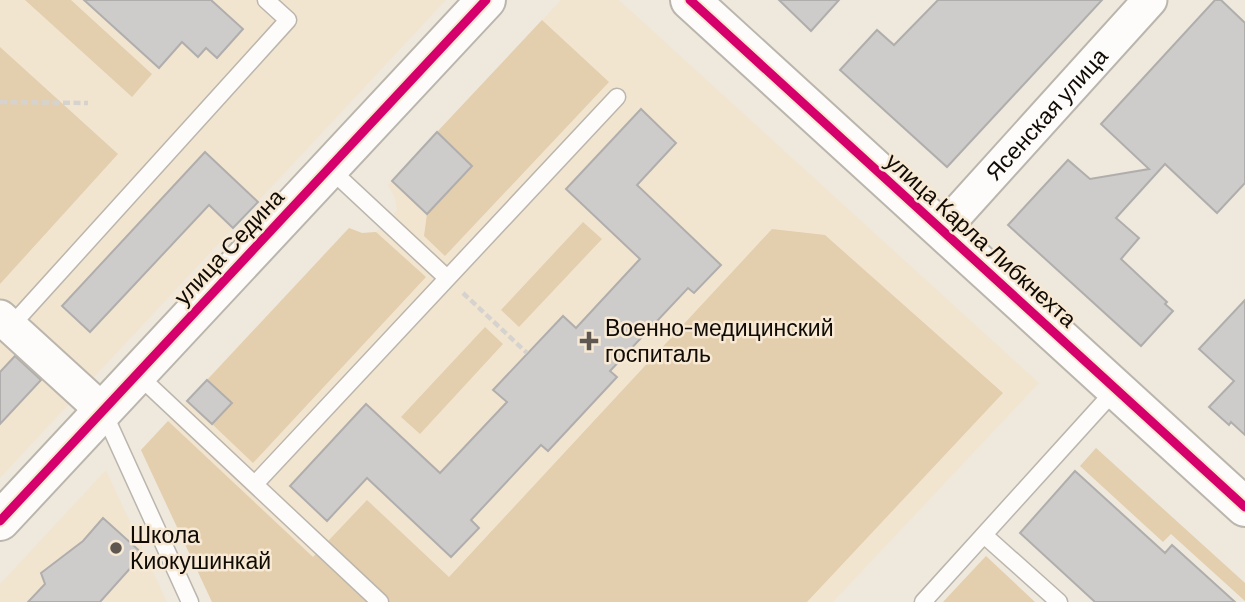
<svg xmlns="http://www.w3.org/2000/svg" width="1245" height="602" font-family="Barlow,sans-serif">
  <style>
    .built { fill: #f2e5d0 }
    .green { fill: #e3ceae }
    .building { fill: #cdccca; stroke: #b0aead; stroke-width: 2 }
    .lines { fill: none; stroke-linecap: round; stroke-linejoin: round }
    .service-casing { stroke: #bbb6ad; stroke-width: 19 }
    .minor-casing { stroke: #bbb6ad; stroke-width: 37 }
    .tertiary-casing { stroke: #bbb6ad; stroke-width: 42 }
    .path { stroke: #d6d3cf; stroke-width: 4.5; stroke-dasharray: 7 3.5; stroke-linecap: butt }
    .service { stroke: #fdfcfa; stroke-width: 16 }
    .minor { stroke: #fdfcfa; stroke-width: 33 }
    .tertiary { stroke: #fdfcfa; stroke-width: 38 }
    .cycleway-casing { stroke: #f7e9d4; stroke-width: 13 }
    .cycleway { stroke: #d6006c; stroke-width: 9 }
    .poi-dot { fill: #5e5850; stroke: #f7e9d4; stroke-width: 2.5 }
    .labels { text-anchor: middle; stroke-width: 5; stroke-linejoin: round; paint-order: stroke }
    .street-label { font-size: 23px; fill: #100b05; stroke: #f7e9d4 }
    .poi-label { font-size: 23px; fill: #100b05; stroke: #f7e9d4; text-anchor: start }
  </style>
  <rect width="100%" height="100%" fill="#efe8dc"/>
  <!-- built -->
  <path class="built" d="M 0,0 L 446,0 L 0,478 Z
    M 561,0 L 619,0 L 1039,383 L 833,602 L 212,602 L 141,450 L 349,228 L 363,233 L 376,232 L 380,228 L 397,210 L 395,198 L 388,185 Z
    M 106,470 L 167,602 L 0,602 L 0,584 Z"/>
  <!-- green -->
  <path class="green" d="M 25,0 L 71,0 L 152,74 L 132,97 Z
    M 542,20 L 609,82 L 445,256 L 424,236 L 427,214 L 472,166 L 437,132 Z
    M 0,47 L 118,154 L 0,284 Z
    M 583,222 L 602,239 L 519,327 L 501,310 Z
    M 349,228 L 362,233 L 376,232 L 426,277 L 253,463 L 212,424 L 231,403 L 207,380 Z
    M 772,229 L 825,235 L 1003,393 L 807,602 L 212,602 L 141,450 L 168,421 L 313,557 L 367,500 L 449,577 Z
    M 485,327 L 503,344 L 420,434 L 401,417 Z
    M 1096,448 L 1245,583 L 1245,601 L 1171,534 L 1163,542 L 1080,466 Z
    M 986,556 L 1035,602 L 943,602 Z"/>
  <!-- building -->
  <path class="building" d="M 84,0 L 211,0 L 243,29 L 217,58 L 206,48 L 198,57 L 182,42 L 159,68 Z
    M 779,0 L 839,0 L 811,31 Z
    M 938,0 L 1102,0 L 947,167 L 840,70 L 877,30 L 894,45 Z
    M 1215,0 L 1221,0 L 1245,23 L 1245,183 L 1217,213 L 1165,164 L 1116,218 L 1139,238 L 1121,259 L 1167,302 L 1165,304 L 1173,311 L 1141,346 L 1008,225 L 1068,160 L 1090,179 L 1149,169 L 1101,124 Z
    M 641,109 L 676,143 L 637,185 L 721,265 L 694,293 L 688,288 L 610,371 L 617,377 L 548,451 L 541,445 L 471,520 L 479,528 L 451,557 L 367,478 L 327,521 L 290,486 L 366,404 L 440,473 L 507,402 L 493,390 L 563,316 L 576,328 L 640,259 L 566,189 Z
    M 437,132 L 472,166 L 427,214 L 392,181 Z
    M 205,152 L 258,202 L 233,228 L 209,205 L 90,332 L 62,306 Z
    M 1245,300 L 1245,435 L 1231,422 L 1229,425 L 1209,407 L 1234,381 L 1199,349 Z
    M 15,356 L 41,380 L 0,424 L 0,372 Z
    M 207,380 L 232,403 L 212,424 L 187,401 Z
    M 1075,471 L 1165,553 L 1172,545 L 1235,602 L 1095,602 L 1020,533 Z
    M 103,518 L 143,554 L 100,602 L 28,602 L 45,584 L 41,573 L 83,541 Z"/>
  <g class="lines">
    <!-- service casing -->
    <g class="service-casing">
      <path id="service" d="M 329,168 L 447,278
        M 10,327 L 288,20 L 266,0
        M 137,374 L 380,602
        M 103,411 L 190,602
        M 255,484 L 617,97
        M 984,535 L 1059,602
        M 923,602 L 1116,389"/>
    </g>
    <!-- minor casing -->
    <g class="minor-casing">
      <g id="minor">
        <path id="s1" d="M 942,230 L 1150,0"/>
        <path d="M 0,317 L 103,411"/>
      </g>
    </g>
    <!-- tertiary casing -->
    <g class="tertiary-casing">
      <path id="tertiary" d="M 690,0 L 1245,507
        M 0,521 L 486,0"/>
    </g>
    <!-- path -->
    <path class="path" d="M 0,102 L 88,103
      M 463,293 L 527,353"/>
    <!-- service -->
    <use href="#service" class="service"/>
    <!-- minor -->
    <use href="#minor" class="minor"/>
    <!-- tertiary -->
    <use href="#tertiary" class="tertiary"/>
    <!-- cycleway casing -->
    <g class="cycleway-casing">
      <path id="cycleway" d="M 690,0 L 1245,507
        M 0,521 L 486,0"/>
    </g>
    <!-- cycleway -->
    <use href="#cycleway" class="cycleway"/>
  </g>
  <!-- markers -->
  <g class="poi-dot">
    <path d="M585.5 330.5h7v7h7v7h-7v7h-7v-7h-7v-7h7z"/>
    <circle cx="116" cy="548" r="7"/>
  </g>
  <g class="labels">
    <!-- street labels -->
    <g class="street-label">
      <text dy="8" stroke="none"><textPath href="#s1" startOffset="156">Ясенская улица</textPath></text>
      <text transform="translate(981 240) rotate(42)" y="8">улица Карла Либкнехта</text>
      <text transform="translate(229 247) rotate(-47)" y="8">улица Седина</text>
    </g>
    <!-- poi labels -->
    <g class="poi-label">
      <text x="605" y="336">Военно-медицинский<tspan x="605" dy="26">госпиталь</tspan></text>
      <text x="130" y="543">Школа<tspan x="130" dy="26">Киокушинкай</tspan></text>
    </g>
  </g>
</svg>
